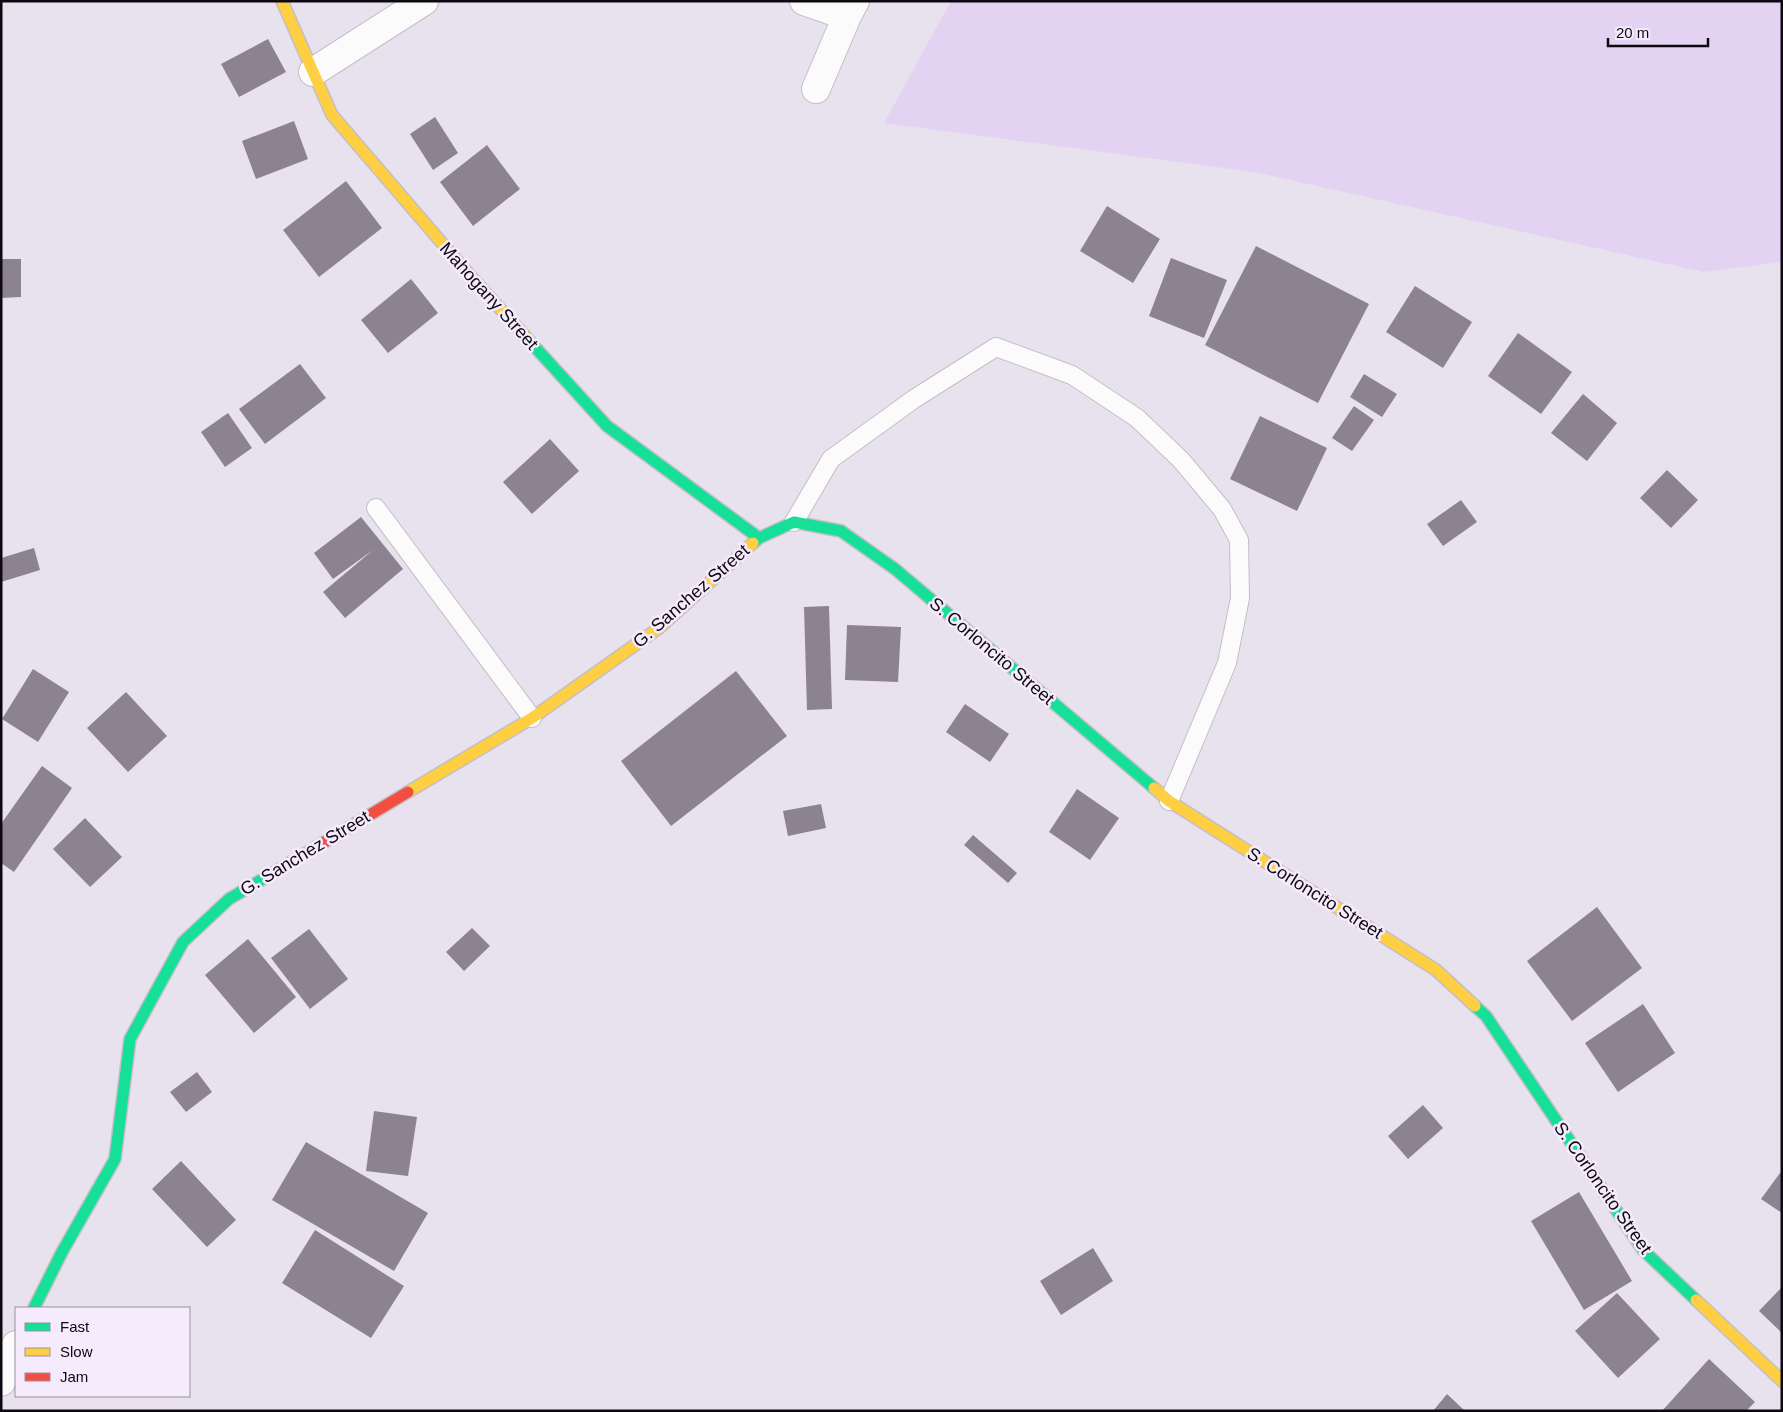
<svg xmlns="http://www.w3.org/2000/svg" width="1783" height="1412" font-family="Helvetica,sans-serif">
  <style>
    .green { fill: #e3d2f1 }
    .building { fill: #8b8292 }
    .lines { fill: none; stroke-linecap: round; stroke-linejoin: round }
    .lane-casing { stroke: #c3bec7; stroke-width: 20 }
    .street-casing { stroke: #c3bec7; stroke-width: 30 }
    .fast-casing { stroke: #c3bec7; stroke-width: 14 }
    .slow-casing { stroke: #c3bec7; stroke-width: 14 }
    .jam-casing { stroke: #c3bec7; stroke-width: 14 }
    .lane { stroke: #fcfbfc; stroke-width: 18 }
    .street { stroke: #fcfbfc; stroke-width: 28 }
    .fast { stroke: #16e098; stroke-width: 11 }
    .slow { stroke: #ffcf43; stroke-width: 11 }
    .jam { stroke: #f24e42; stroke-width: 11 }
    .labels { text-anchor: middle; stroke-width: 5; stroke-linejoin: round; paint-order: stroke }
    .street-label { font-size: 18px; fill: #0d0910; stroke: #f5ebfd }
  </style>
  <rect width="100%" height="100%" fill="#e8e2ee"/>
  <!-- green -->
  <path class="green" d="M 951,1 L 1782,1 L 1782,262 L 1703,272 L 1254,172 L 884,123 Z"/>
  <!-- building -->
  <path class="building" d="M 268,39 L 286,72 L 239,97 L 221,64 Z
    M 435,117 L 458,153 L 433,170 L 410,134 Z
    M 294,121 L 308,159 L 256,179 L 242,141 Z
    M 487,145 L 520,189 L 473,226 L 440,182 Z
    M 346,181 L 382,228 L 319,277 L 283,230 Z
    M 1107,206 L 1160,239 L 1133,283 L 1080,251 Z
    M 1256,246 L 1369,304 L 1318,403 L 1205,345 Z
    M 1171,258 L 1227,280 L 1204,338 L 1149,316 Z
    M 1,259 L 21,259 L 21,297 L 1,298 Z
    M 411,279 L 438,313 L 388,353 L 361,320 Z
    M 1415,286 L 1472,322 L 1443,368 L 1386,332 Z
    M 1518,333 L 1572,372 L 1541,414 L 1488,376 Z
    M 300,364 L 326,398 L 265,444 L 239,409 Z
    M 1364,374 L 1397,394 L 1382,417 L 1350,397 Z
    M 1583,394 L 1617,423 L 1587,461 L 1551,433 Z
    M 1354,406 L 1374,420 L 1352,451 L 1332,438 Z
    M 228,413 L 252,448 L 225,467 L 201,432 Z
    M 1260,416 L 1327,448 L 1297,511 L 1230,479 Z
    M 550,439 L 579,471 L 532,514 L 503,482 Z
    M 1667,470 L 1698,500 L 1671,528 L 1640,498 Z
    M 1461,500 L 1477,522 L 1443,546 L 1427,524 Z
    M 361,517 L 403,569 L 345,618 L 323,592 L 373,550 L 333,579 L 314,553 Z
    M 34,548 L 40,570 L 1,582 L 1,558 Z
    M 829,606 L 832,709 L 807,710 L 804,607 Z
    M 847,625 L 901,627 L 898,682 L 845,680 Z
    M 33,669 L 69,692 L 38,742 L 2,719 Z
    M 736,671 L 787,736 L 671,826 L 621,761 Z
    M 126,692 L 167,736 L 128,772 L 87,728 Z
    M 965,704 L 1009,734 L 990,762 L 946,732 Z
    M 42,766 L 72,788 L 14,872 L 1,863 L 1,824 Z
    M 1077,789 L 1119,818 L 1090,860 L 1049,832 Z
    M 821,804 L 826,828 L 788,836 L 783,811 Z
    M 85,818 L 122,857 L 90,887 L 53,849 Z
    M 973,835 L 1017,873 L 1008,883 L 964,845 Z
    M 1597,907 L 1642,968 L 1572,1021 L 1527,961 Z
    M 472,928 L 490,946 L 464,971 L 446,952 Z
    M 309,929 L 348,979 L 310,1009 L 271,958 Z
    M 248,939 L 296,997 L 254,1033 L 205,975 Z
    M 1643,1004 L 1675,1053 L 1618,1092 L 1585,1043 Z
    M 197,1072 L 212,1092 L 186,1112 L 170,1092 Z
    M 1423,1105 L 1443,1128 L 1408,1159 L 1388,1136 Z
    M 374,1111 L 417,1117 L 408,1176 L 366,1171 Z
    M 306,1142 L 428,1213 L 394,1271 L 272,1200 Z
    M 181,1161 L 236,1220 L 207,1247 L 152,1189 Z
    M 1780,1173 L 1782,1174 L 1782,1213 L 1761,1199 Z
    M 1579,1192 L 1632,1281 L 1584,1310 L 1531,1221 Z
    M 315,1230 L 404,1286 L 371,1338 L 282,1283 Z
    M 1093,1248 L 1113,1281 L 1061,1315 L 1040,1281 Z
    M 1782,1287 L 1782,1333 L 1759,1311 Z
    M 1617,1293 L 1660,1339 L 1618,1378 L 1575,1331 Z
    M 1709,1359 L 1755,1402 L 1746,1411 L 1662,1411 Z
    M 1447,1394 L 1465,1411 L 1433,1411 Z"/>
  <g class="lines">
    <!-- lane casing -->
    <g class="lane-casing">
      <path id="lane" d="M 376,508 L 532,718
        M 794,522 L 831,459 L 914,399 L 996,347 L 1072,375 L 1137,418 L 1181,460 L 1222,509 L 1239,540 L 1240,598 L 1227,663 L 1169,801"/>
    </g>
    <!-- street casing -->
    <g class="street-casing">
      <path id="street" d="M 804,1 L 847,16
        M 313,72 L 424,1
        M 816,89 L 847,16 L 855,1
        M 1,1382 L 2,1374 L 16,1345"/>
    </g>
    <!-- fast casing -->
    <g class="fast-casing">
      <path id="fast" d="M 524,335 L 607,426 L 759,538
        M 753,543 L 759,538 L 794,522 L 841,531 L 895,569 L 1154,788
        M 1475,1006 L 1486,1016 L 1643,1250 L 1696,1300
        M 34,1308 L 62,1252 L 115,1159 L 130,1039 L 183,942 L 229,899 L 268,876"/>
    </g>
    <!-- slow casing -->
    <g class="slow-casing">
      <path id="slow" d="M 282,1 L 332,115 L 466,271 L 524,335
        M 1154,788 L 1169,801 L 1436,970 L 1475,1006
        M 408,792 L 532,718 L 659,628 L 753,543
        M 1696,1300 L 1782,1381"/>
    </g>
    <!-- jam casing -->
    <g class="jam-casing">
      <path id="jam" d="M 268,876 L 408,792"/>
    </g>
    <!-- lane -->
    <use href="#lane" class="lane"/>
    <!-- street -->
    <use href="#street" class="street"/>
    <!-- fast -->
    <use href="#fast" class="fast"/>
    <!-- slow -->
    <use href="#slow" class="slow"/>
    <!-- jam -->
    <use href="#jam" class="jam"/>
  </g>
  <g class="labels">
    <!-- street labels -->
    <g class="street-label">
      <text transform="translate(489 296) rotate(48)" y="6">Mahogany Street</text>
      <text transform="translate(691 596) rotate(-41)" y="6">G. Sanchez Street</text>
      <text transform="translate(992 651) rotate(40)" y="6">S. Corloncito Street</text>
      <text transform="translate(305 853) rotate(-31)" y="6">G. Sanchez Street</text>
      <text transform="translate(1315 893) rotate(32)" y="6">S. Corloncito Street</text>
      <text transform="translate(1603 1188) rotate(55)" y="6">S. Corloncito Street</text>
    </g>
  </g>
  <!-- border -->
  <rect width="1783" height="1412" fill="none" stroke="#0d0910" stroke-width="5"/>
  <!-- legend -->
  <rect x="15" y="1307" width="175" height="90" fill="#f5ebfd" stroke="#98919e"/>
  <rect x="25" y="1323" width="25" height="8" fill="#16e098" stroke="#98919e"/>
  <text x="60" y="1332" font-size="15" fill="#0d0910">Fast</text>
  <rect x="25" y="1348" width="25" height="8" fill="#ffcf43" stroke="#98919e"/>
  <text x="60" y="1357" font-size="15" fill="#0d0910">Slow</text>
  <rect x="25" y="1373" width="25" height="8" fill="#f24e42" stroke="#98919e"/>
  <text x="60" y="1382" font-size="15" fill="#0d0910">Jam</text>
  <!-- scale -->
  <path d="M1608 38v8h100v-8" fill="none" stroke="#0d0910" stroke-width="2.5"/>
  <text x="1616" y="38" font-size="15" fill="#0d0910" stroke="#f5ebfd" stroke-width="4" paint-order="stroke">20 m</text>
</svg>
